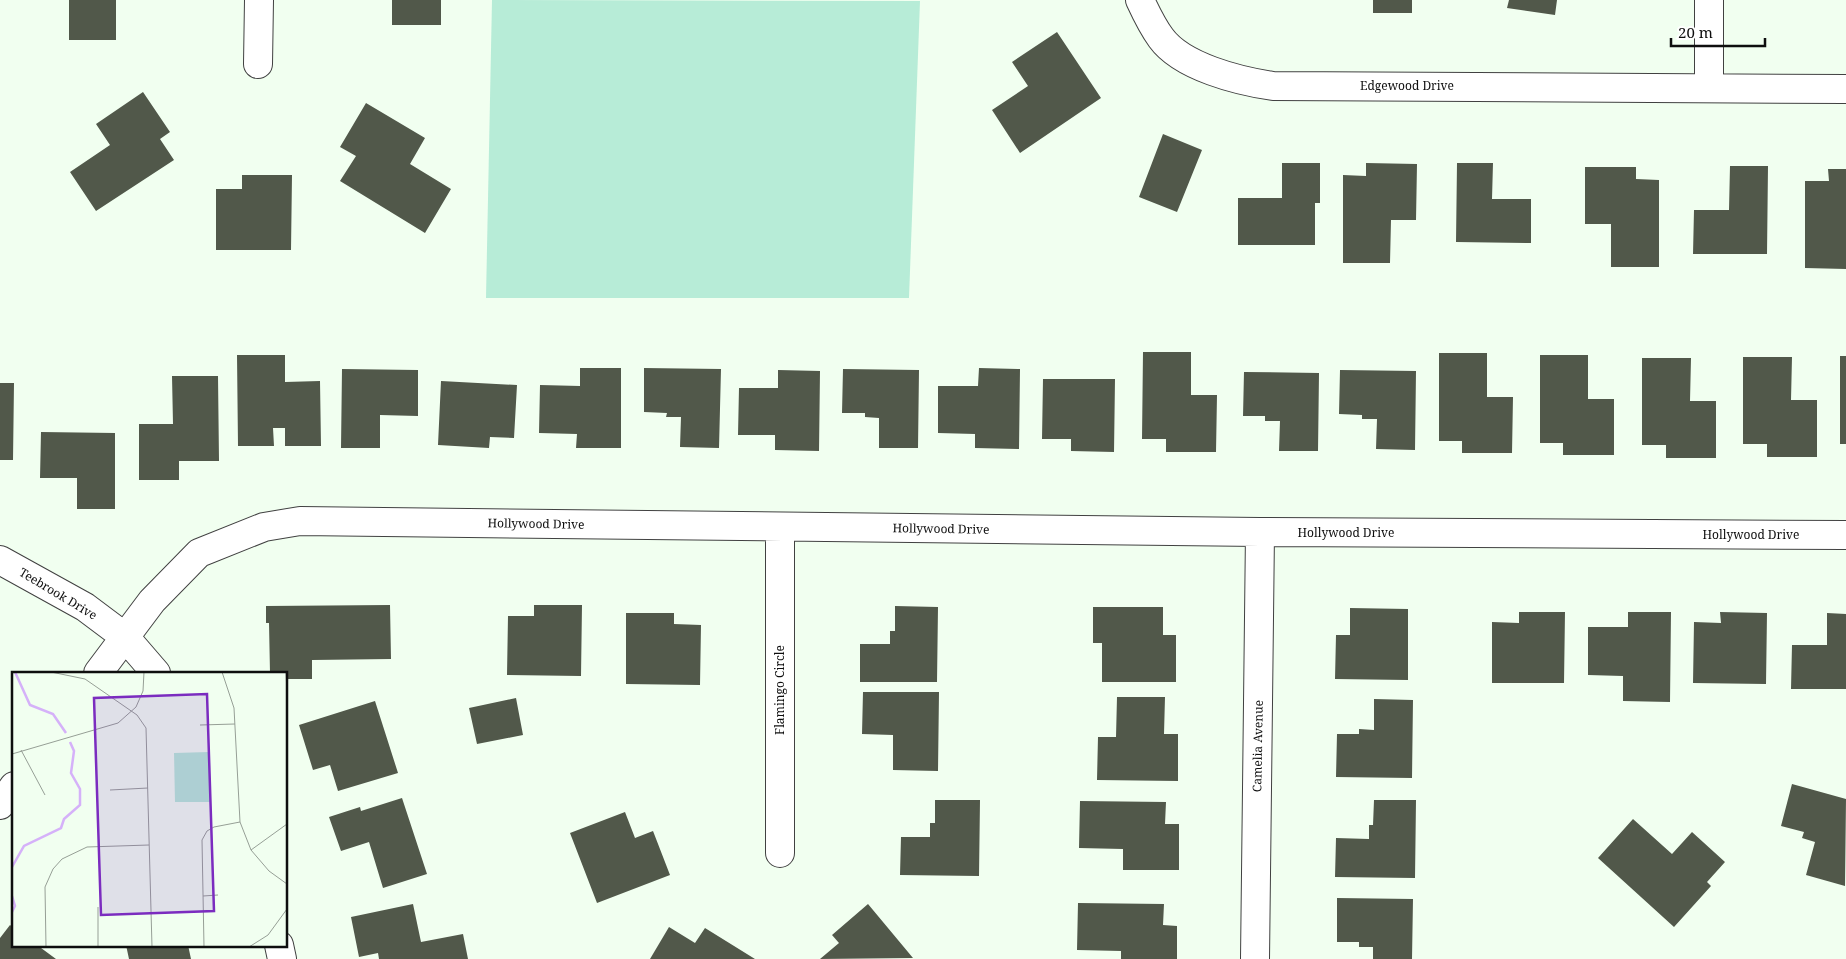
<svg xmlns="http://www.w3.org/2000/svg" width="1846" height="959" font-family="'Noto Serif',serif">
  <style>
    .green { fill: #b7ecd7 }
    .building { fill: #51584a }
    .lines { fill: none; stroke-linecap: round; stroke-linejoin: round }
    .minor-casing { stroke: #414141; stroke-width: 30 }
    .minor { stroke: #fff; stroke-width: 28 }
    .labels { text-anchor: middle; stroke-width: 5; stroke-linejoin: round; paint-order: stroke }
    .street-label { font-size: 12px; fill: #0e0e0e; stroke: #fff }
    .inset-river { fill: none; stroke: #d5b1f9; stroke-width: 2.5 }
    .inset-road { fill: none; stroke: #969f96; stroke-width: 1 }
    .view { fill: #7b2cbf; fill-opacity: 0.15; stroke: #7b2cbf; stroke-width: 2.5 }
    .inset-edge { fill: none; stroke: #0e0e0e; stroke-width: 2.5 }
  </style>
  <rect width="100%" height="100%" fill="#f1fff0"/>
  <!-- green -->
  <path class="green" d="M 492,0 L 920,1 L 909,298 L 486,298 Z"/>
  <!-- building -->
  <path class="building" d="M 69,0 L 116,0 L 116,40 L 69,40 Z
    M 392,0 L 441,0 L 441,25 L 392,25 Z
    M 1373,0 L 1412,0 L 1412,13 L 1373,13 Z
    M 1509,0 L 1557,0 L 1555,15 L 1507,8 Z
    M 1057,32 L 1101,98 L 1020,153 L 992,110 L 1028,86 L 1012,62 Z
    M 143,92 L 170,132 L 160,139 L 174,160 L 96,211 L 70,172 L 110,145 L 96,124 Z
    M 366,103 L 425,138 L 410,164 L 451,189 L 425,233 L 340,181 L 356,156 L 340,147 Z
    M 1163,134 L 1202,150 L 1177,212 L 1139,197 Z
    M 1282,163 L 1320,163 L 1320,203 L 1315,203 L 1315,245 L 1238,245 L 1238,198 L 1282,198 Z
    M 1366,163 L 1417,164 L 1416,220 L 1391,220 L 1390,263 L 1343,263 L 1343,175 L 1366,176 Z
    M 1457,163 L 1493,163 L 1492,199 L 1531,199 L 1531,243 L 1456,242 Z
    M 1730,166 L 1768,166 L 1767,254 L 1693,254 L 1694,210 L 1729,210 Z
    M 1585,167 L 1636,167 L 1636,179 L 1659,180 L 1659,267 L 1611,267 L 1611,224 L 1585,224 Z
    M 1828,169 L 1846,169 L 1846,269 L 1805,268 L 1805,181 L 1829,181 Z
    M 242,175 L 292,175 L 291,250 L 216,250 L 216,189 L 242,189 Z
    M 1143,352 L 1191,352 L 1191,395 L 1217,395 L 1216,452 L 1166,452 L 1166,439 L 1142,439 Z
    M 1439,353 L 1487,353 L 1487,397 L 1513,397 L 1512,453 L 1462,453 L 1462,441 L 1439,441 Z
    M 237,355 L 285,355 L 285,382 L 320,381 L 321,446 L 285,446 L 285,428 L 273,428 L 274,446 L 238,446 Z
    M 1540,355 L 1588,355 L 1588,399 L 1614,399 L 1614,455 L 1563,455 L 1563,443 L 1540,443 Z
    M 1840,356 L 1846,356 L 1846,444 L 1840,444 Z
    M 1743,357 L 1792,357 L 1791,400 L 1817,400 L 1817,457 L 1767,457 L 1767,444 L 1743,444 Z
    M 1642,358 L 1691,358 L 1690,401 L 1716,401 L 1716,458 L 1666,458 L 1666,445 L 1642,445 Z
    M 580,368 L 621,368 L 621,448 L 576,448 L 577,434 L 539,433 L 540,385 L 580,386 Z
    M 644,368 L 721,369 L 719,448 L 680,447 L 681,417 L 666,417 L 667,413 L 644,412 Z
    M 979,368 L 1020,369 L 1019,449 L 975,448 L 975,434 L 938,433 L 938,386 L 978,386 Z
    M 342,369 L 418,370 L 418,416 L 380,415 L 380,448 L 341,448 Z
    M 843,369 L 919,370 L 918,448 L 879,448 L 879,418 L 865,417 L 865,413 L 842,413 Z
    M 778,370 L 820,371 L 819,451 L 775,450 L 775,435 L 738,435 L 739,388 L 778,388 Z
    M 1340,370 L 1416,371 L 1415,450 L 1376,449 L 1377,419 L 1362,419 L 1362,415 L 1339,414 Z
    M 1244,372 L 1319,373 L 1318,451 L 1279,451 L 1280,421 L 1265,421 L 1265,416 L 1243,416 Z
    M 172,376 L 218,376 L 219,461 L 179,461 L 179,480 L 139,480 L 139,424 L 173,424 Z
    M 1043,379 L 1115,379 L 1114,452 L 1071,451 L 1071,439 L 1042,439 Z
    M 441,381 L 517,385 L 514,438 L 490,437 L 489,448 L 438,445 Z
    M 0,383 L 14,383 L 13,460 L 0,460 Z
    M 41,432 L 115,433 L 115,509 L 77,509 L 77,478 L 40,478 Z
    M 390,605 L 391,659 L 312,660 L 312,679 L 286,679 L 286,673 L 270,673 L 269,623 L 266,623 L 266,606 Z
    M 534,605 L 582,605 L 581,676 L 507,675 L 508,616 L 534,616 Z
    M 895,606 L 938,607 L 937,682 L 860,682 L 860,644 L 890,644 L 890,631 L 895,631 Z
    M 1093,607 L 1163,607 L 1163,635 L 1176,635 L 1176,682 L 1102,682 L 1102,643 L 1093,643 Z
    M 1350,608 L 1408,609 L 1408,680 L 1335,679 L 1336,635 L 1350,635 Z
    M 1519,612 L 1565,612 L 1564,683 L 1492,683 L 1492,622 L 1519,623 Z
    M 1628,612 L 1671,612 L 1670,702 L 1623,701 L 1623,676 L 1588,675 L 1588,627 L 1628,627 Z
    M 1720,612 L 1767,613 L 1766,684 L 1693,683 L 1694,622 L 1721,623 Z
    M 626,613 L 674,613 L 674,624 L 701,625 L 700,685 L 626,684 Z
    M 1827,613 L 1846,614 L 1846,689 L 1791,689 L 1792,645 L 1827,645 Z
    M 863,692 L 939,692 L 938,771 L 893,770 L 893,735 L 862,734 Z
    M 1117,697 L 1165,697 L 1164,734 L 1178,734 L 1178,781 L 1097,780 L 1098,737 L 1116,737 Z
    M 516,698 L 523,735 L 477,744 L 469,708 Z
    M 1374,699 L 1413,700 L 1412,778 L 1336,777 L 1337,734 L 1359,734 L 1359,729 L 1374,730 Z
    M 375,701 L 398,773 L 338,791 L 330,765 L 313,770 L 299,725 Z
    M 1792,784 L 1846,799 L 1845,886 L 1806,875 L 1815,842 L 1802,838 L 1804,832 L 1781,826 Z
    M 402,798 L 427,874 L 383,888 L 369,842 L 341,851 L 329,817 L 360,807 L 361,811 Z
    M 935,800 L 980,800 L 979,876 L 900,875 L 901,837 L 930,837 L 930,823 L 935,823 Z
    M 1374,800 L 1416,800 L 1415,878 L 1335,877 L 1336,838 L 1369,839 L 1369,825 L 1373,825 Z
    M 1080,801 L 1166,802 L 1165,824 L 1179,824 L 1179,870 L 1123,870 L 1123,849 L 1079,848 Z
    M 625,812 L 635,838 L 653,831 L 670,875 L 597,903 L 570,833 Z
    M 1633,819 L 1672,854 L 1692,832 L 1725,862 L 1707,882 L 1711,886 L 1674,927 L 1598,858 Z
    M 1337,898 L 1413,899 L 1412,959 L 1373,959 L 1373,947 L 1359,947 L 1359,942 L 1337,942 Z
    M 1078,903 L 1164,904 L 1163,925 L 1177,926 L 1177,959 L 1121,959 L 1121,951 L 1077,950 Z
    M 413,904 L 421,942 L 463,934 L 468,959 L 379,959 L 378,953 L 359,957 L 351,917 Z
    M 868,904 L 913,958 L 820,959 L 839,943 L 832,935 Z
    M 10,925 L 14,928 L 14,945 L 37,945 L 56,959 L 0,959 L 0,938 Z
    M 669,927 L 695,943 L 705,928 L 755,959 L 650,959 Z
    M 126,945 L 188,945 L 191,959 L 129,959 Z"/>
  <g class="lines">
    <!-- minor casing -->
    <g class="minor-casing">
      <path id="minor" d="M 1140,0 C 1146,13 1152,26 1161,38 C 1182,67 1239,81 1273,86 L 1846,89
        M 258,64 L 259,0
        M 1709,87 L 1709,0
        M 780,527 L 780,853
        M 0,560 L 85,607 L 125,637 L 156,673
        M 98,673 L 152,601 L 199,553 L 264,527 L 300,521 L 1260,532 L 1846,535
        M 0,805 L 14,786
        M 279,945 L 282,959
        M 1255,959 L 1260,532"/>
    </g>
    <!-- minor -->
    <use href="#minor" class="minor"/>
  </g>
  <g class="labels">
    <!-- street labels -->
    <g class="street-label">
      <text x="1407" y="90">Edgewood Drive</text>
      <text transform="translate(536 524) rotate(1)" y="4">Hollywood Drive</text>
      <text transform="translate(941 529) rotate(1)" y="4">Hollywood Drive</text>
      <text x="1346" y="537">Hollywood Drive</text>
      <text x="1751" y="539">Hollywood Drive</text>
      <text transform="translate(58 594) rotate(31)" y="4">Teebrook Drive</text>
      <text transform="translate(780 690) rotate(-90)" y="4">Flamingo Circle</text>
      <text transform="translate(1258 746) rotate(-89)" y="4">Camelia Avenue</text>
    </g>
  </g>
  <!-- overview -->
  <g transform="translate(12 672)">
    <rect width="275" height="275" fill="#f1fff0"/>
    <path d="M 197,80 L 198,130 L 163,130 L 162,81 Z" fill="#b7ecd7"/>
    <path class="inset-river" d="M 3,0 L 18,33 L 41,42 L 54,61M 0,195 L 12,174 L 49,156 L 52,147 L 68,133 L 68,117 L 59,101 L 62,79 L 58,70M 0,224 L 3,234 L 0,240"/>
    <path class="inset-road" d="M 39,0 L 73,7 L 125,43 L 134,56 L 140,275M 210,0 L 222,36 L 228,150 L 239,178 L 257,199 L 275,212M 274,0 L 275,20M 188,53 L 223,52M 9,78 L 33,123M 0,82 L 106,51 L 124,35 L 131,19 L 132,0M 98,118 L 136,116M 239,178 L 275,152M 191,224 L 206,223M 86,235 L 86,275M 34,275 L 33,215 L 41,197 L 50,187 L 75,175 L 137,173M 192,275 L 190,168 L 195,159 L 202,155 L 228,150M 237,275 L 256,263 L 275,237"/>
    <path class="view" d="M 195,22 L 202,239 L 89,243 L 82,26 Z"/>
    <rect width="275" height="275" class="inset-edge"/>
  </g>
  <!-- scale -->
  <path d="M1671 38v8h94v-8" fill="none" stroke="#0e0e0e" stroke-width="2.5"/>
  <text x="1678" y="38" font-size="15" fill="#0e0e0e" stroke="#ffffff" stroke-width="4" paint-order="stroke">20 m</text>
</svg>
